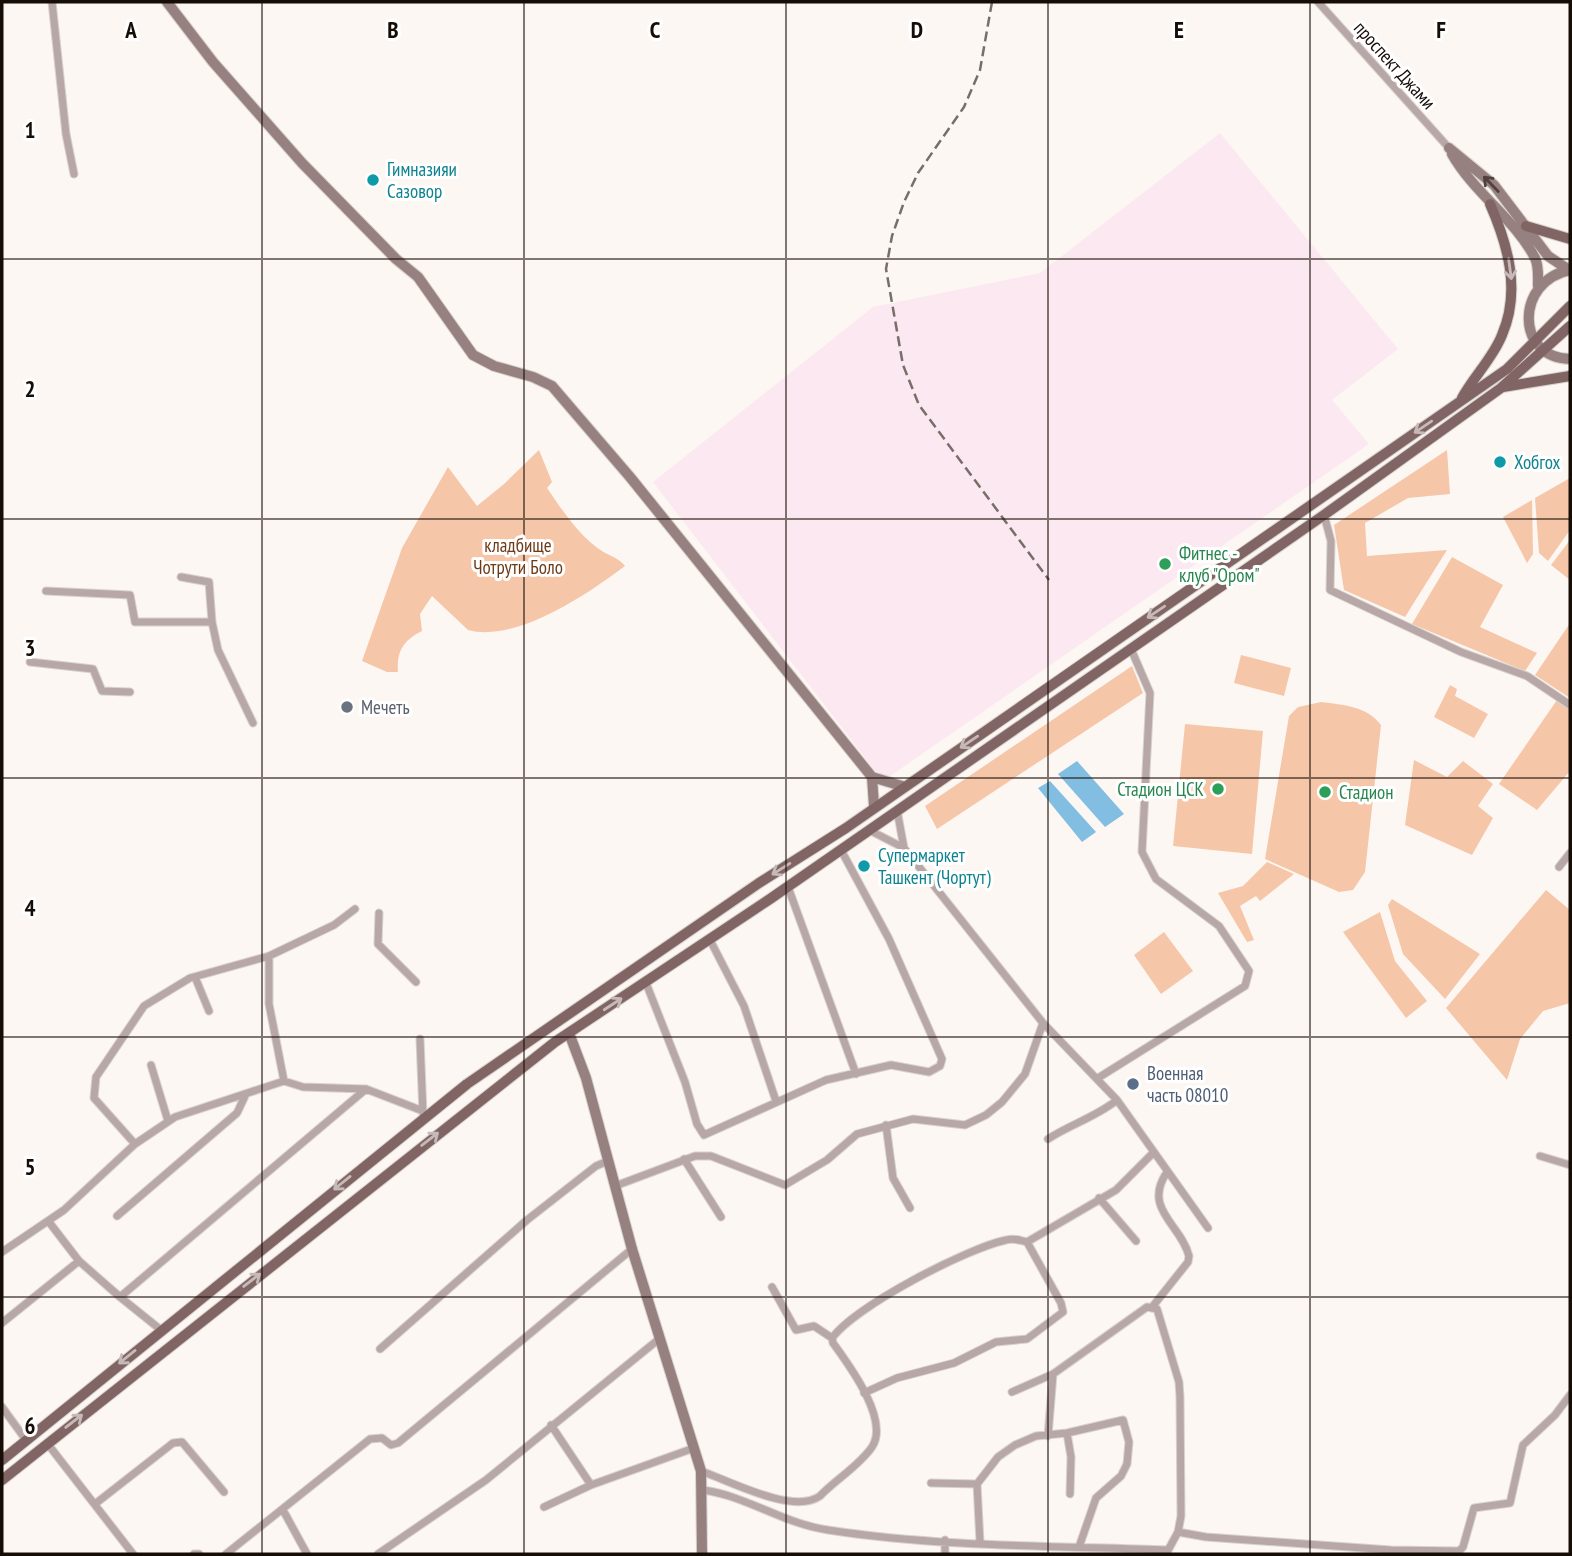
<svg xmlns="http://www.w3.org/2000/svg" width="1572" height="1556" font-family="'PT Sans Narrow',sans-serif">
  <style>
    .industrial { fill: #fce8f0 }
    .green { fill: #f6c6a9 }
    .water { fill: #82bee1 }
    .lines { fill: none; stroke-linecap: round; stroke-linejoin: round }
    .street-casing { stroke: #d8d2cd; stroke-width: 9 }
    .secondary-casing { stroke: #d8d2cd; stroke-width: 12 }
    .primary-casing { stroke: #d8d2cd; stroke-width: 12 }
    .street { stroke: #b7a7a7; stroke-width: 7 }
    .secondary { stroke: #978080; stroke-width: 10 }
    .primary { stroke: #806564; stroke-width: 10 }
    .rail { stroke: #776e69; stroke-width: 2.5; stroke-dasharray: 10 5; stroke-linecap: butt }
    .oneway { stroke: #51413d }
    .oneway2 { stroke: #c6bab9 }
    .grid { fill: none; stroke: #170d07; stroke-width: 2; stroke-opacity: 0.55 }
    .culture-dot { fill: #0f9aa8; stroke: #fff; stroke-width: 2.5 }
    .leisure-dot { fill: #2e9e5b; stroke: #fff; stroke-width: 2.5 }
    .worship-dot { fill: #6b7280; stroke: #fff; stroke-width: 2.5 }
    .service-dot { fill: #5c6f8a; stroke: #fff; stroke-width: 2.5 }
    .labels { text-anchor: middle; stroke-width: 6; stroke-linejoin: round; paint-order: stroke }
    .street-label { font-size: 19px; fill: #170d07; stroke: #fff }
    .culture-label { font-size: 19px; fill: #0d838f; stroke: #fff; text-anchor: start }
    .park-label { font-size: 19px; fill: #6e3a16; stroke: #fff }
    .leisure-label { font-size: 19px; fill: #27864d; stroke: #fff; text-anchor: start }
    .worship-label { font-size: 19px; fill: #5b616d; stroke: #fff; text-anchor: start }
    .service-label { font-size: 19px; fill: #4e5e75; stroke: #fff; text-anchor: start }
    .grid-label { font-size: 23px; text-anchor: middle; font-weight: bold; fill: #170d07; stroke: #fff; stroke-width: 6; stroke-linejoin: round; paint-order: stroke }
  </style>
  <rect width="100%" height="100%" fill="#fdf7f3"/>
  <!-- industrial -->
  <path class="industrial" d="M 1220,133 L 1398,349 L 1332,400 L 1369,444 L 883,781 L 653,482 L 873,307 L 1040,273 Z"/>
  <!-- green -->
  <path class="green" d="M 539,450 L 552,482 L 547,488 C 562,510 580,537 602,551 C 611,557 618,557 625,566 C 588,594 516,643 468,630 L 432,596 L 420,614 L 422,631 C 404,640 396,651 398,672 L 387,672 L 362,661 L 402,548 L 448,467 L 477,506 L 504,484 Z
    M 1447,450 L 1450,494 L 1408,498 L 1365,523 L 1367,556 L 1447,550 L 1405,617 L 1344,590 L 1334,525 Z
    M 1570,478 L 1570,530 L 1548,561 L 1539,553 L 1535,498 Z
    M 1532,500 L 1533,554 L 1527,563 L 1503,517 Z
    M 1570,540 L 1570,580 L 1551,565 Z
    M 1452,557 L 1503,585 L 1480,627 L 1537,653 L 1525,671 L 1412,624 Z
    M 1570,623 L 1570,698 L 1535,675 Z
    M 1241,655 L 1291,668 L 1284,696 L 1234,683 Z
    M 1132,666 L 1143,693 L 937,829 L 925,806 Z
    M 1450,685 L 1457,689 L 1455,696 L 1488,714 L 1474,738 L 1434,717 Z
    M 1557,700 L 1570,709 L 1570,771 L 1537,810 L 1499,784 Z
    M 1321,702 C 1343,705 1367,706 1381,725 L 1365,872 L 1353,890 L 1339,892 L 1265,859 L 1289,716 L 1298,707 Z
    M 1185,724 L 1263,731 L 1252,854 L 1173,846 Z
    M 1414,760 L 1447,777 L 1463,761 L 1493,784 L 1478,806 L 1493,818 L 1472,855 L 1405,825 Z
    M 1267,862 L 1294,874 L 1260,901 L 1256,896 L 1240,906 L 1254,940 L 1247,942 L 1218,893 L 1243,886 Z
    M 1546,890 L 1570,910 L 1570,1003 L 1543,1011 L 1520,1039 L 1507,1080 L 1446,1008 Z
    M 1392,899 L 1480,954 L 1445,999 L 1403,954 L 1388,905 Z
    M 1380,912 L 1395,961 L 1427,1001 L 1406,1018 L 1343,932 Z
    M 1164,932 L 1193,971 L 1161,994 L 1134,955 Z"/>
  <!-- water -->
  <path class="water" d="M 1077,761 L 1124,814 L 1105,827 L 1058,774 Z
    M 1050,781 L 1096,832 L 1082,842 L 1038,788 Z"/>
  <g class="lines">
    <!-- street casing -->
    <g class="street-casing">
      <path id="street" d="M 52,2 L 66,134 L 74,174
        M 1318,2 L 1449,148
        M 1324,515 L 1331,541 L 1330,590 L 1461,652 L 1527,676 L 1570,705
        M 181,577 L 209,582 L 212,622
        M 46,591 L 130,595 L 135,622 L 212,622 L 218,650 L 253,723
        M 30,662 L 93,669 L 102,691 L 130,692
        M 897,810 L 904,848
        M 869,830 L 904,848 L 1043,1023 L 1117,1100 L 1208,1228
        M 1559,867 L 1570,853
        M 788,887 L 856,1074
        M 355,909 L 334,925 L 269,956 L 190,978 L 144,1006 L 96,1077 L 94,1098 L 135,1144 L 175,1117 L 284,1081 L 303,1087 L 366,1089 L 423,1111
        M 379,913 L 378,944 L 416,982
        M 710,940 L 744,1006 L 776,1101
        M 269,956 L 269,1004 L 284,1081
        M 195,977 L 209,1011
        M 646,983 L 685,1082 L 697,1124 L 704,1135 L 826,1080 L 891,1065 L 929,1072 L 940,1066 L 942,1059 L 889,939 L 841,850
        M 420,1039 L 423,1114
        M 151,1065 L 168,1121
        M 1098,1078 L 1245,986 L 1249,971 L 1219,926 L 1156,879 L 1142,852 L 1150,693 L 1131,649
        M 886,1125 L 893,1178 L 910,1208
        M 1048,1139 C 1071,1124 1096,1117 1117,1100
        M 1540,1156 L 1570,1165
        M 684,1159 L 721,1217
        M 615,1186 L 695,1156 L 711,1156 L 785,1185 L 827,1160 L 857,1134 L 913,1119 L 965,1125 L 986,1115 L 1002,1102 L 1025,1074 L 1043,1023
        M 1099,1198 L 1136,1241
        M 117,1216 L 237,1113 L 245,1096
        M 49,1222 L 79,1261 L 120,1297 L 366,1089
        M 1027,1242 L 1116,1190 L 1153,1153
        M 2,1252 L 64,1210 L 135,1144
        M 772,1287 L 796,1330 L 814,1326 L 832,1338
        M 120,1297 L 161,1330
        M 1153,1306 L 1188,1262 L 1189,1256 C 1181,1224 1142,1209 1167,1172
        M 2,1323 L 79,1261
        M 380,1349 L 527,1220 L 596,1166 L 608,1161
        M 1012,1392 L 1053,1374 L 1147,1307 L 1157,1309 L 1179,1382 L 1180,1397 L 1181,1516 L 1178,1532 L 1166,1554
        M 2,1407 L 26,1440
        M 551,1425 L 591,1485
        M 1067,1433 L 1071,1457 L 1070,1494
        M 1048,1436 L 1053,1374
        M 47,1443 L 133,1554
        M 701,1471 C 730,1481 793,1515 820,1496 C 835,1480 859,1466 872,1447 C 890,1420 849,1365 833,1343 L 832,1338 C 856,1306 965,1249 1006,1240 C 1013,1238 1020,1240 1027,1242 L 1061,1303 L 1063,1312 L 1027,1339 L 996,1342 L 954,1363 L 897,1378 L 864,1393
        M 931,1483 L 977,1484
        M 703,1490 C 747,1496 784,1524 828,1530 C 939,1547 1056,1546 1168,1550
        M 95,1504 L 173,1443 L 182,1442 L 224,1492
        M 544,1507 L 591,1485 L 694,1448
        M 283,1510 L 307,1554
        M 1178,1532 L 1206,1537 L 1391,1550 L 1459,1551 L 1463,1547 L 1474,1508 L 1510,1503 L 1523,1445 L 1555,1415 L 1570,1395
        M 980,1542 L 977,1484 L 998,1457 L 1015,1445 L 1036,1436 L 1067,1433 L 1123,1420 L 1129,1442 L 1127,1464 L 1121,1476 L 1096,1498 L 1079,1547
        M 194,1554 L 199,1554
        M 226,1554 L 370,1439 L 382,1438 L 391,1445 L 398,1443 L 632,1249
        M 378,1554 L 486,1480 L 659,1339
        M 945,1554 L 945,1540"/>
    </g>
    <!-- secondary casing -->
    <g class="secondary-casing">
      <path id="secondary" d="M 167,2 L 213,62 L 302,163 L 396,259 L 418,277 L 473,355 L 494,366 L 533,377 L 552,386 L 630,477 L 872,777 L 902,786
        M 1449,148 L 1494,185 L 1548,256 L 1569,270
        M 1452,154 C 1474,193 1515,219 1535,258 C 1539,266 1538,277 1538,286
        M 1570,270 C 1515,281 1515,358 1570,359
        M 872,777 L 874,806
        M 569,1033 L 586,1078 L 632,1249 L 701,1471 L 702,1554"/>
    </g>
    <!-- primary casing -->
    <g class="primary-casing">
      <path id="primary" d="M 1526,226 L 1570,239
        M 1503,387 L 1570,376
        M 1462,398 C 1474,376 1493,358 1502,335 C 1521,291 1508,245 1490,204
        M 2,1460 L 467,1084 L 759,883 L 846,828 L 1507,369 L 1570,306
        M 2,1480 L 555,1042 L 770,899 L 1324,515 L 1501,388 L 1570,326"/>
    </g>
    <!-- street -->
    <use href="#street" class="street"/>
    <!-- secondary -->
    <use href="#secondary" class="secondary"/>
    <!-- primary -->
    <use href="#primary" class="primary"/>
    <!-- rail -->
    <path class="rail" d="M 992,2 L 980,70 L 964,107 L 918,173 L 904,202 L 892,236 L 886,269 L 903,365 L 919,405 L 1049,580"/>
  </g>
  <!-- one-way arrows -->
  <defs><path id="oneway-shaft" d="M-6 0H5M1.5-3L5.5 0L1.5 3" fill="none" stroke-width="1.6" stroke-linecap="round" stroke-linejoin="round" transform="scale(1.75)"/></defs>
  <use class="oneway" href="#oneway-shaft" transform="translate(1491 184) rotate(-134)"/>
  <g class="oneway2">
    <use href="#oneway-shaft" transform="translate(1510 269) rotate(82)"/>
    <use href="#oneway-shaft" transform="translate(1423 427) rotate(146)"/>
    <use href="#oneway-shaft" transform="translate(1156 612) rotate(146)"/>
    <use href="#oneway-shaft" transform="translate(969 742) rotate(146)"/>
    <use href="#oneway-shaft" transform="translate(781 869) rotate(148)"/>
    <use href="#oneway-shaft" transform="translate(613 1004) rotate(-33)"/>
    <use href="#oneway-shaft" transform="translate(430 1139) rotate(-38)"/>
    <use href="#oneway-shaft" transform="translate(342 1183) rotate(141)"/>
    <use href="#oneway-shaft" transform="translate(252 1280) rotate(-38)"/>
    <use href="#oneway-shaft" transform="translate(127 1357) rotate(141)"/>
    <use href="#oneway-shaft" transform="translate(74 1421) rotate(-38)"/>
  </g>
  <!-- grid -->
  <path class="grid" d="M 262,2 L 262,1554M 524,2 L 524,1554M 786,2 L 786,1554M 1048,2 L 1048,1554M 1310,2 L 1310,1554M 2,259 L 1570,259M 2,519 L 1570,519M 2,778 L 1570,778M 2,1037 L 1570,1037M 2,1297 L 1570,1297"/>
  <!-- markers -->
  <g class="culture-dot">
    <circle cx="373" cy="180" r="7"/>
    <circle cx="1500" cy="462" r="7"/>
    <circle cx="864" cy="866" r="7"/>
  </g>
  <g class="leisure-dot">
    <circle cx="1165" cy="564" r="7"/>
    <circle cx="1218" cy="789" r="7"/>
    <circle cx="1325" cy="792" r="7"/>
  </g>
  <circle class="worship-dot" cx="347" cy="707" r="7"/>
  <circle class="service-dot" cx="1133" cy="1084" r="7"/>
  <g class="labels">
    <!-- street labels -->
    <g class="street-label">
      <text transform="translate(1395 65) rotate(48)" y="7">проспект Джами</text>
    </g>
    <!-- culture labels -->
    <g class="culture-label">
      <text x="387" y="176">Гимназияи<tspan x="387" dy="22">Сазовор</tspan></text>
      <text x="1514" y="469">Хобгох</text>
      <text x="878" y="862">Супермаркет<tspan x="878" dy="22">Ташкент (Чортут)</tspan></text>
    </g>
    <!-- park labels -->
    <g class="park-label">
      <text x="518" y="552">кладбище<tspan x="518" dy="22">Чотрути Боло</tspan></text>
    </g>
    <!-- leisure labels -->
    <g class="leisure-label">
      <text x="1179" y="560">Фитнес -<tspan x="1179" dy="22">клуб "Ором"</tspan></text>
      <text x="1204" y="796" text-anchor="end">Стадион ЦСК</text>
      <text x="1339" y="799">Стадион</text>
    </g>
    <!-- worship labels -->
    <g class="worship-label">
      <text x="361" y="714">Мечеть</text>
    </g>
    <!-- service labels -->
    <g class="service-label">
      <text x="1147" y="1080">Военная<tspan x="1147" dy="22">часть 08010</tspan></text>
    </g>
  </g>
  <g class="grid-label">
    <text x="131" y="38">A</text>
    <text x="393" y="38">B</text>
    <text x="655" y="38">C</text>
    <text x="917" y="38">D</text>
    <text x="1179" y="38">E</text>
    <text x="1441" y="38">F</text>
    <text x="30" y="138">1</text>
    <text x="30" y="397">2</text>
    <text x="30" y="656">3</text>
    <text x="30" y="916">4</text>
    <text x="30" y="1175">5</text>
    <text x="30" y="1434">6</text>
  </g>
  <!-- border -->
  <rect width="1572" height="1556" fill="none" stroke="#170d07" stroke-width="7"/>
</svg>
